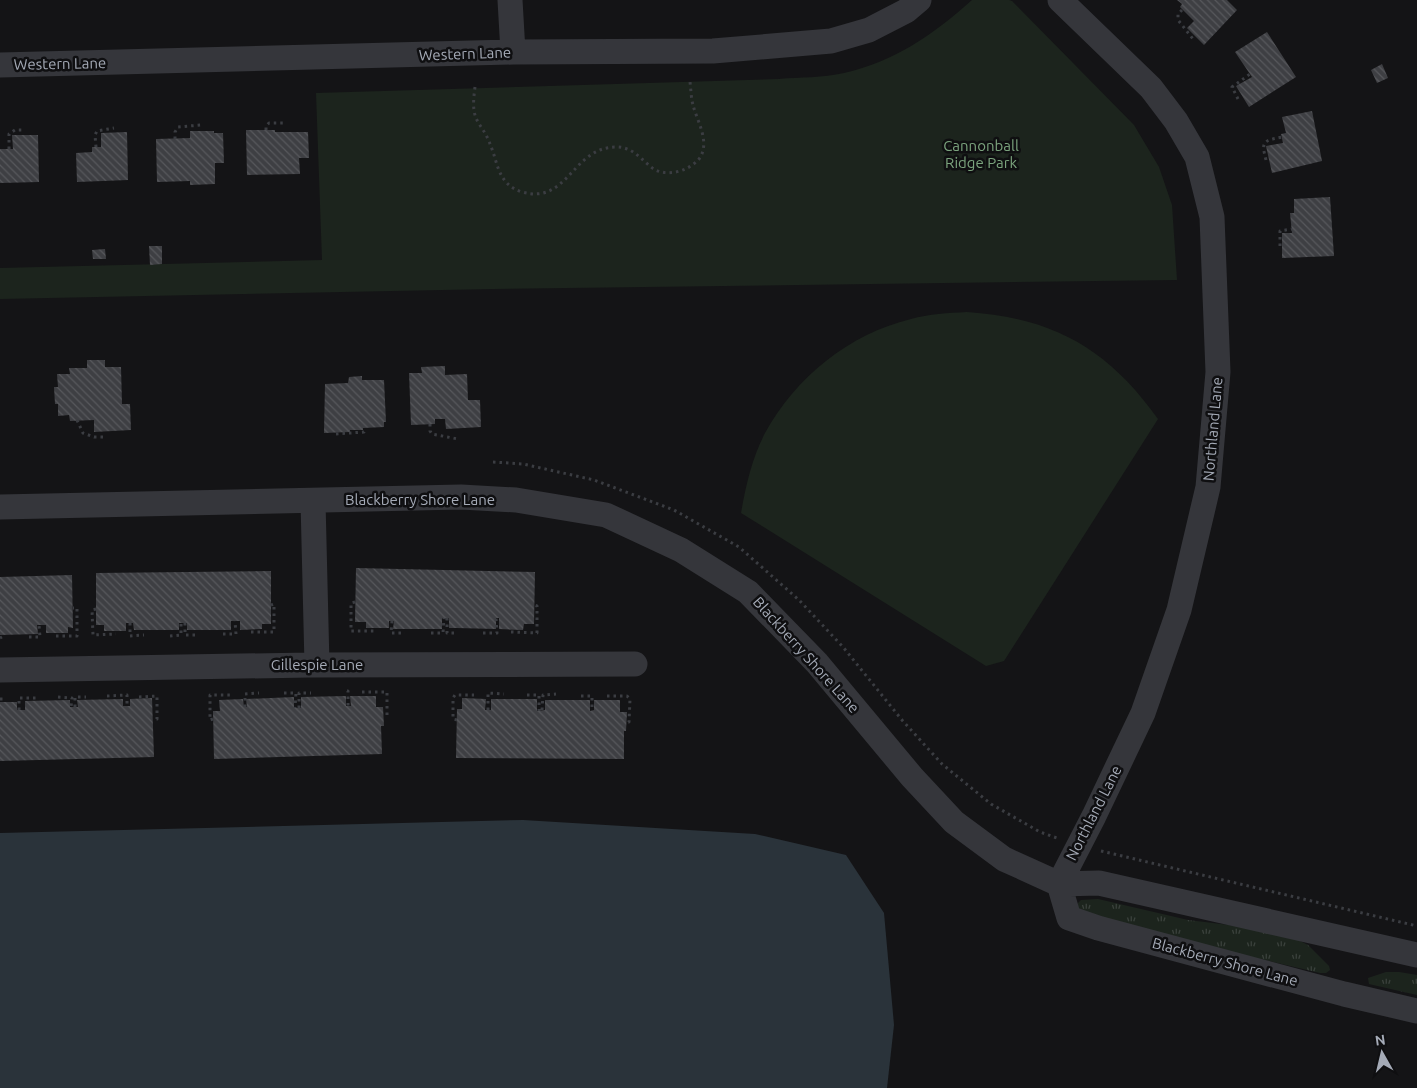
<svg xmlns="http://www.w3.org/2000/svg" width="1417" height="1088" font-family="Ubuntu,sans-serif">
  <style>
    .grass { fill: url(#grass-tufts) }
    .green { fill: #1c241d }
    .water { fill: #2a333a }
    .building { fill: url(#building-back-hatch) }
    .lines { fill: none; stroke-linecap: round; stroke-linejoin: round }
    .path { stroke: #3b3d42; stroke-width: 3; stroke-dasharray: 2.5 4; stroke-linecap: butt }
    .minor { stroke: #35363b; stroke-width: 25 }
    .labels { text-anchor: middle; stroke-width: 5; stroke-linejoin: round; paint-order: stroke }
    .street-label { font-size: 15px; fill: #a5abb7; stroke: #0f0f11 }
    .park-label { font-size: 15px; fill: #7ba37d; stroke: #0f0f11 }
  </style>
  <defs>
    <pattern id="grass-tufts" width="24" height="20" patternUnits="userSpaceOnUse" patternTransform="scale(1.25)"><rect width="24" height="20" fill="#1c241d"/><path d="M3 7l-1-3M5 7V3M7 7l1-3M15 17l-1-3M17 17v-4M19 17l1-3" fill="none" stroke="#3a413c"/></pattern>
    <pattern id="building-back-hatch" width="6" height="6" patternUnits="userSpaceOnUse" patternTransform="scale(1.25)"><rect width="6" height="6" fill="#3e3f43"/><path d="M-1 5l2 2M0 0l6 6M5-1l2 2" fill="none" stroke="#57585c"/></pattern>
  </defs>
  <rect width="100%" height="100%" fill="#141416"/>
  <!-- grass -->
  <path class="grass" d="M 1098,899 L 1188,920 L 1237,926 L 1288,935 L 1308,945 L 1329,966 L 1330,970 L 1326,973 L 1320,973 L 1161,936 L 1081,911 L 1078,907 L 1078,903 L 1081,900 Z
    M 1386,972 L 1399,972 L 1417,975 L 1417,995 L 1369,984 L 1368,978 Z"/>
  <!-- green -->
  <path class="green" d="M 972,0 L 1009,0 L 1012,1 L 1134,125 L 1159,167 L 1172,205 L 1177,280 L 493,289 L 0,299 L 0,268 L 322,260 L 316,93 L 779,79 C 800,77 823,78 844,73 C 894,62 934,34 972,0 Z
    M 967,312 C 1054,318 1108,349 1158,419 L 1004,661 L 986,666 L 741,513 C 746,485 752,458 765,433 C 796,377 849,334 911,319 C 929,314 948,313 967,312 Z"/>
  <!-- water -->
  <path class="water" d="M 523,820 L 755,834 L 846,855 L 884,913 L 894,1025 L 887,1088 L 0,1088 L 0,833 Z"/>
  <!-- building -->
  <path class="building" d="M 1177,0 L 1227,0 L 1237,10 L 1204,45 L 1187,28 L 1194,21 L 1180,7 L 1182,4 Z
    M 1267,32 L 1296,77 L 1249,107 L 1236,86 L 1252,77 L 1235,52 Z
    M 1382,64 L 1388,78 L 1377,83 L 1371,70 Z
    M 1312,111 L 1322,161 L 1272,173 L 1266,146 L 1283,143 L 1281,134 L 1286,133 L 1282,117 Z
    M 246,130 L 275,130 L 275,132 L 308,132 L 309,158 L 299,158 L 300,174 L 247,175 Z
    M 190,131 L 214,131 L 214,133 L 223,133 L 224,163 L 215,163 L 215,184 L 190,185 L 190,181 L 157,182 L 156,139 L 190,138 Z
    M 127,132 L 128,180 L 77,182 L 76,153 L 92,152 L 92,147 L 101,147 L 101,133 Z
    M 12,135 L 38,135 L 39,182 L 0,183 L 0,149 L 13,149 Z
    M 1330,197 L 1334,256 L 1282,258 L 1282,233 L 1292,233 L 1290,213 L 1294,213 L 1294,199 Z
    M 149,246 L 162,246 L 162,264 L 150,265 Z
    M 105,249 L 106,259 L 93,259 L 92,250 Z
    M 87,360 L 105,360 L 105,367 L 121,367 L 122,404 L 130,404 L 131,430 L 94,432 L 94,420 L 70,421 L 69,415 L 58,416 L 58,404 L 55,404 L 54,387 L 58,387 L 57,374 L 70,374 L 69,368 L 87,368 Z
    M 445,366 L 445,375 L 467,374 L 468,400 L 480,400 L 481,427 L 446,429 L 445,419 L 435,419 L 435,424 L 411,425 L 409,373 L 422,373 L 421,367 Z
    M 362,376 L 362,380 L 384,380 L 386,422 L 384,422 L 384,427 L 363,428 L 363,430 L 350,430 L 350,432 L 324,433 L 325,384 L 348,383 L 349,377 Z
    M 356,568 L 535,572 L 534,624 L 524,624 L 523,630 L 499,629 L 499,618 L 496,618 L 496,629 L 457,628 L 449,628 L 449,618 L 442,618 L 442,629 L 393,629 L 394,621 L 389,621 L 389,628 L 366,628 L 366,622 L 355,622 Z
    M 271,571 L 271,624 L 262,624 L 262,629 L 240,630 L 240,621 L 231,621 L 231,630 L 187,630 L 187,623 L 179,623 L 179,630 L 134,630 L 133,623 L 126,623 L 126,631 L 104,631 L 104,625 L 96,625 L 96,573 Z
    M 72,575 L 73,628 L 68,627 L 68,633 L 46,633 L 46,625 L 37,625 L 38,634 L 0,635 L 0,577 Z
    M 346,696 L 346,706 L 351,706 L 350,696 L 376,696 L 376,707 L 383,707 L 384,726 L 381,726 L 382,754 L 214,759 L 213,711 L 220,711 L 219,700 L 243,699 L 244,707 L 247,707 L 246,699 L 294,697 L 294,708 L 301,708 L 301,697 Z
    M 152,698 L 154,757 L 0,761 L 0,702 L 17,702 L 17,710 L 25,710 L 25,701 L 70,700 L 70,707 L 78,707 L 77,700 L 123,699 L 123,706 L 130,706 L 130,699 Z
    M 462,698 L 486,699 L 485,710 L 491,710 L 491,699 L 537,699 L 537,711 L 545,710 L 545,700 L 590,700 L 590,711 L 594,710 L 594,700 L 620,700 L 620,712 L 627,712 L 626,731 L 624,731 L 624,759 L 456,758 L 457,709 L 462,709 Z"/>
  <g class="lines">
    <!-- path -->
    <path class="path" d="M 1182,10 L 1178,14 L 1178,20 L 1193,39
      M 475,87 C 474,95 473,103 474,110 C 475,121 483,128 487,137 C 490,143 492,149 494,155 C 499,172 503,186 522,192 C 568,205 572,148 615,147 C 631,146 640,158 651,167 C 664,178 688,172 699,159 C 711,143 697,121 693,105 C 691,98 691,90 690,82
      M 1238,99 L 1232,87 L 1250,74
      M 266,130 L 266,126 L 269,123 L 285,123
      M 175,139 L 175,132 L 178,127 L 201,125
      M 96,147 L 95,135 L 97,131 L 114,128
      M 9,149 L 9,134 L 15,130 L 25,130
      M 1266,160 C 1261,141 1263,141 1282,137
      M 1280,246 L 1280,231 L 1292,229
      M 77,420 L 83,433 L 94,437 L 107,437
      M 430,424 L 430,431 L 432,434 L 458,439
      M 336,434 L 364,432 L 366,428
      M 493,462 L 523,464 L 594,480 L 674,510 L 739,547 L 799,600 L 843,647 L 902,720 L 942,764 L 991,804 L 1040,832 L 1057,838
      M 355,602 L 351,603 L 351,631 L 376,631
      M 96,609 L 92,610 L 93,635 L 116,634
      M 447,618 L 447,633 L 457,633
      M 392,621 L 391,633 L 405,633
      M 130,623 L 130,636 L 144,635
      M 185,623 L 185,635 L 197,635
      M 251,632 L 274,632 L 274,604 L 271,605
      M 511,632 L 537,633 L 537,606 L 534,605
      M 431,633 L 443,633 L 444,618
      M 483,633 L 497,633 L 496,618
      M 223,634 L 236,634 L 235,621
      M 56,636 L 77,636 L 77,608 L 73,608
      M 170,636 L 181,635 L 181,623
      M 29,637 L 40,637 L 39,625
      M 0,638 L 2,637
      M 347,691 L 348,691 L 348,706
      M 362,692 L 387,692 L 387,716 L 384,716
      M 284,693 L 296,693 L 295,708
      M 527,695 L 539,695 L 539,711
      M 107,696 L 127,695 L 127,706
      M 581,696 L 592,696 L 592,710
      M 607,696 L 627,696 L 630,699 L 629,722 L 626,722
      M 58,697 L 72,698 L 71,707
      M 139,697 L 157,696 L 157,719 L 153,719
      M 0,699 L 4,699
      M 75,707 L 75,697 L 86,697
      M 245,707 L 245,694 L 259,693
      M 299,708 L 299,693 L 311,693
      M 19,710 L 19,698 L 36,698
      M 488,710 L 488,693 L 504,694
      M 542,710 L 543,695 L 556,694
      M 213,719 L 210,720 L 210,695 L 231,695
      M 457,720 L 453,719 L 453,698 L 455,695 L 474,695
      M 1101,851 L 1417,926"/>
    <!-- minor -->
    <path class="minor" d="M 510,0 L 513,52
      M 0,65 L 513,52 L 713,51 L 831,41 L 869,30 L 906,11 L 919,0
      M 313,501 L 317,665
      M 0,507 L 461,497 L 516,500 L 606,515 L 681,550 L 748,592 L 817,663 L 912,777 L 954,822 L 1004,859 L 1059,884 L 1099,883 L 1417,955
      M 0,670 L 310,665 L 635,664
      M 1059,884 L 1094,816 L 1143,713 L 1179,610 L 1208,487 L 1218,372 L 1212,217 L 1197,157 L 1176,121 L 1151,88 L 1060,0
      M 1059,884 L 1069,918 L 1098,928 L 1344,994 L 1417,1011"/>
  </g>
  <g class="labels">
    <!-- street labels -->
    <g class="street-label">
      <text transform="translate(465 54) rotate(-2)" y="5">Western Lane</text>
      <text transform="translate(60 64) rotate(-1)" y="5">Western Lane</text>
      <text transform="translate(1213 429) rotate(-85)" y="5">Northland Lane</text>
      <text x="420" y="505">Blackberry Shore Lane</text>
      <text transform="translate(806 655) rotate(48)" y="5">Blackberry Shore Lane</text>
      <text x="317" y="670">Gillespie Lane</text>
      <text transform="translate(1094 813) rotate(-63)" y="5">Northland Lane</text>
      <text transform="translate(1225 962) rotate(15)" y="5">Blackberry Shore Lane</text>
    </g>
    <!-- park labels -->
    <g class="park-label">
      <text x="981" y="151">Cannonball<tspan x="981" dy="17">Ridge Park</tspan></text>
    </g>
  </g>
  <!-- north arrow -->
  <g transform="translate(1382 1053) rotate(352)" stroke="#0f0f11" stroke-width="4" paint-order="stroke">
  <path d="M0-4L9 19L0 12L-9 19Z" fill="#a5abb7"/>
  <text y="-8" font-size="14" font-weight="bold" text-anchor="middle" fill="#a5abb7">N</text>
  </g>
</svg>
